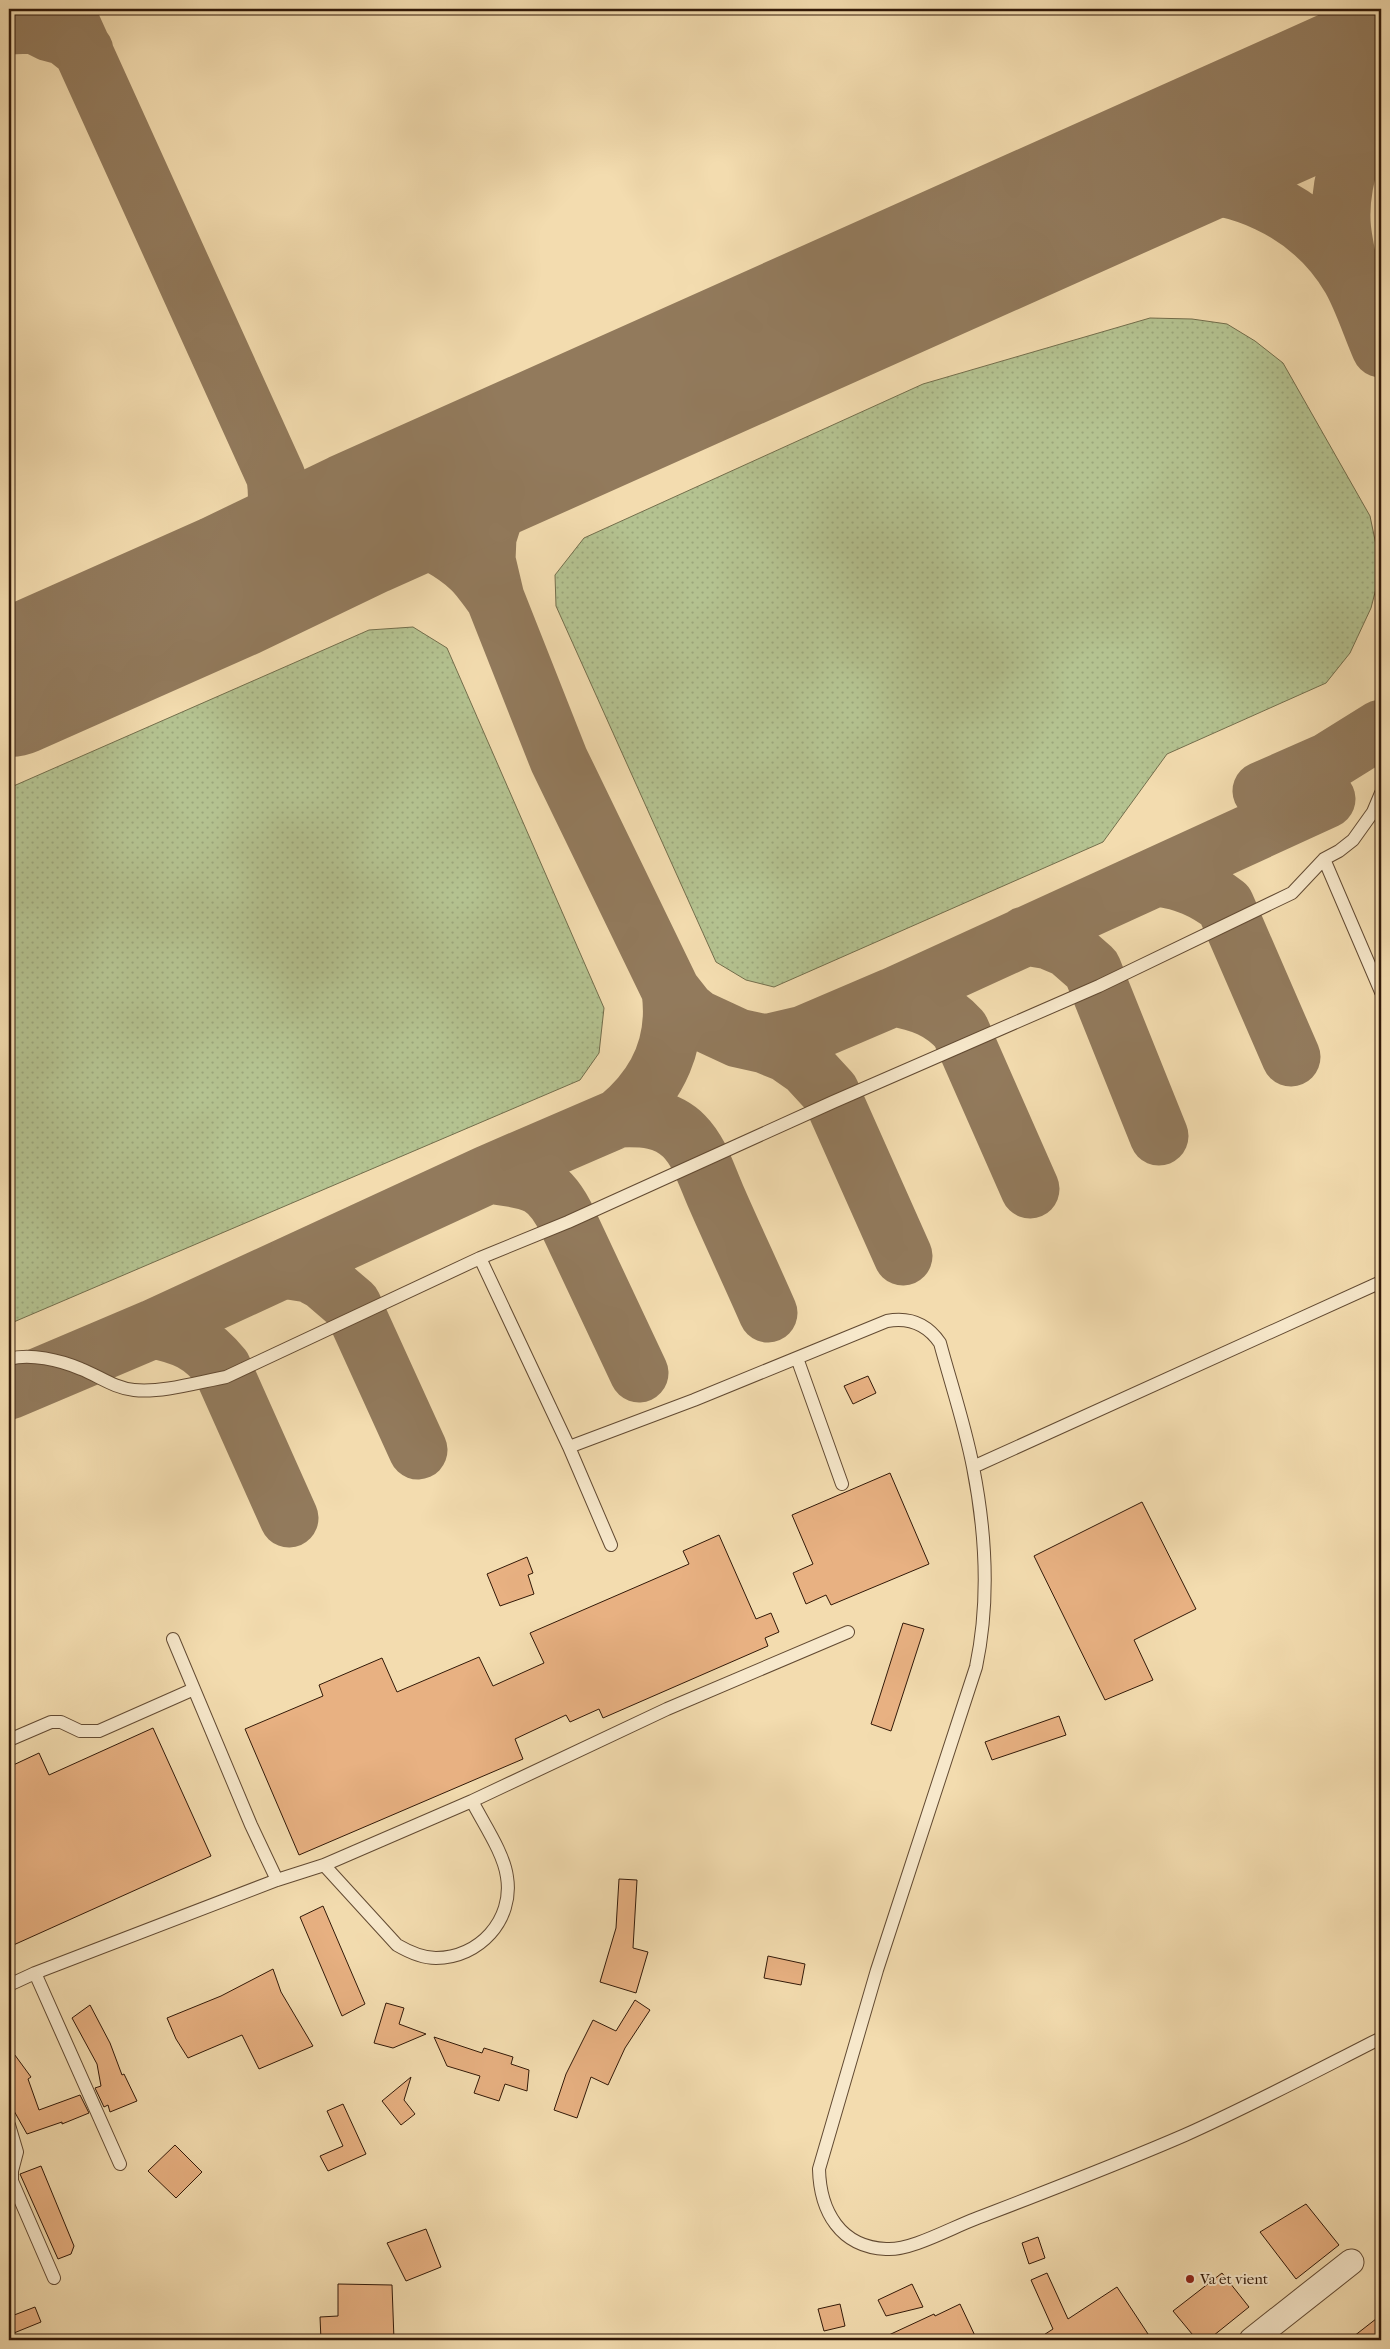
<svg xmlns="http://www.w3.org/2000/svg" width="1390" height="2349" font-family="'IM FELL French Canon',serif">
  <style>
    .grass { fill: url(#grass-dots); stroke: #736e4c }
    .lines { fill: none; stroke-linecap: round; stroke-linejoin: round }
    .taxiway { stroke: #927a5c; stroke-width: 59 }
    .runway { stroke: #927a5c; stroke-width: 146 }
    .building { fill: #e8b182; stroke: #321908 }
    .lane-casing { stroke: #624a32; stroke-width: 14 }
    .street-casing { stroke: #624a32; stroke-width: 27 }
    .lane { stroke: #f7e8cb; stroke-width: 12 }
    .street { stroke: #f7e8cb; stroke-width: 25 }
    .poi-dot { fill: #8f2418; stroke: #f7e8cb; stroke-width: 2 }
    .labels { text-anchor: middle; stroke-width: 4; stroke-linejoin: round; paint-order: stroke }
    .poi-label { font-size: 15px; fill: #321908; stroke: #f7e8cb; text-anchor: start }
  </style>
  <defs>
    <pattern id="grass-dots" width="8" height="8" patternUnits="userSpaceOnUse" patternTransform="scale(1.25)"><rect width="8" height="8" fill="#b4c290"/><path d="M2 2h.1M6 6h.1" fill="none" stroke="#9ba67b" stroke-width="1.8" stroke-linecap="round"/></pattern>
  </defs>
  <rect width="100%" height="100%" fill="#f3dcaf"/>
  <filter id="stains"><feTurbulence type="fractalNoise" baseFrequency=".004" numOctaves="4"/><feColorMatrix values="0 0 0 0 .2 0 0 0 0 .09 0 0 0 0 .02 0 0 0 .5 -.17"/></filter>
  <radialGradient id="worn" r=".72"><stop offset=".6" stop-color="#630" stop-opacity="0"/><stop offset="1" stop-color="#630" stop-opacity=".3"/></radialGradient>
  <!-- grass -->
  <path class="grass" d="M 1150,318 L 1192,319 L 1227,324 L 1255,341 L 1283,363 L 1370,516 L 1381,569 L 1371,608 L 1350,653 L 1326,683 L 1167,754 L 1103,842 L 774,987 L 746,980 L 716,962 L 556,606 L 555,575 L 584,538 L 923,384 Z
    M 413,627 L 447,648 L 604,1008 L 599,1053 L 580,1080 L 9,1324 L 9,788 L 369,630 Z"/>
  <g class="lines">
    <!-- taxiway -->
    <path class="taxiway" d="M 64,9 L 276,477 C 283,532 267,549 230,586
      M 9,25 L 34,24 L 50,32 L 65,36 L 84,51
      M 1096,195 C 1116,191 1136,186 1156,184 C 1234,176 1311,210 1351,278 C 1363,299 1371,325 1381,348
      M 1351,278 C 1347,259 1341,238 1341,218 C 1340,180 1357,125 1381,96
      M 337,535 C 390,528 429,530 471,568 C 480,576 488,589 495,598
      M 1262,791 L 1328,762 L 1381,729
      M 1159,877 C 1185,881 1204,889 1225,905 L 1291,1057
      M 1025,936 L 1049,940 L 1068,948 L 1092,969 L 1159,1136
      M 671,991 L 686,1010 L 697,1019 L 738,1038 L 765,1044 L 804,1035 L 893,997 L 1326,799
      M 893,997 C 921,1002 941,1009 960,1030 L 1030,1189
      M 765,1044 L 787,1053 L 807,1067 L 830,1092 L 903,1256
      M 619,1118 C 643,1117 666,1118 684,1136 C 700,1152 707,1177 716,1197 C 733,1236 751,1274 768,1313
      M 489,1174 C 532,1180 548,1180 568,1222 L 639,1373
      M 284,1269 L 309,1273 L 324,1281 L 352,1305 L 418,1450
      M 153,1329 C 184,1335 202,1343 222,1368 L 289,1518
      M 9,1390 L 153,1329 L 489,1174 L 619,1118 C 659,1085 678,1042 671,991 L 559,760 L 495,598 L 486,560 L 487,537 L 505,480 L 532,447"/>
    <!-- runway -->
    <path class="runway" d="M 9,684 L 230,586 L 359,524 L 1381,67"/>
  </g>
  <!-- building -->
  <path class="building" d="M 868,1376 L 876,1393 L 853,1404 L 844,1386 Z
    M 890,1473 L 929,1564 L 831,1605 L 826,1595 L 806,1604 L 793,1573 L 813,1564 L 792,1515 Z
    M 1142,1502 L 1196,1609 L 1134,1640 L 1153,1680 L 1105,1700 L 1034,1556 Z
    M 719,1535 L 756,1619 L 771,1613 L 779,1632 L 765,1638 L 768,1646 L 603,1718 L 599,1709 L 570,1722 L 566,1715 L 515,1739 L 523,1759 L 299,1855 L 245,1729 L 323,1696 L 319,1685 L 382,1658 L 397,1692 L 479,1657 L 493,1686 L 544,1663 L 530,1633 L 689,1564 L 683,1551 Z
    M 527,1557 L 533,1573 L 528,1575 L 534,1594 L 500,1606 L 487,1574 Z
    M 903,1623 L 924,1629 L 891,1731 L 871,1724 Z
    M 1059,1716 L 1066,1735 L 992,1760 L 985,1742 Z
    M 153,1728 L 211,1856 L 9,1947 L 9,1767 L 39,1753 L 49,1775 Z
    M 619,1879 L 637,1880 L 633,1948 L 648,1952 L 636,1993 L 600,1982 L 616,1928 Z
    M 323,1906 L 365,2004 L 342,2016 L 300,1917 Z
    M 768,1956 L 805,1964 L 801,1985 L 764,1978 Z
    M 273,1969 L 281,1992 L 313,2046 L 259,2069 L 242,2035 L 188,2058 L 176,2039 L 167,2018 L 221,1996 Z
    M 635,2000 L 650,2010 L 625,2048 L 608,2085 L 591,2077 L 577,2118 L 554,2110 L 566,2074 L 593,2020 L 616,2031 Z
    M 386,2003 L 404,2008 L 399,2024 L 426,2034 L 393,2048 L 374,2043 Z
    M 90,2005 L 110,2043 L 122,2075 L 124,2074 L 137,2101 L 110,2112 L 108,2105 L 104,2107 L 95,2088 L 101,2086 L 97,2064 L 72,2018 Z
    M 434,2037 L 482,2053 L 484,2048 L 513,2057 L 511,2064 L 529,2070 L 527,2091 L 505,2084 L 499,2101 L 474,2093 L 480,2076 L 447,2066 Z
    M 9,2047 L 31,2077 L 28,2079 L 39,2110 L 80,2095 L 89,2113 L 62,2124 L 62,2122 L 27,2134 L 9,2102 Z
    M 411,2077 L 404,2100 L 415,2114 L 401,2125 L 382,2101 Z
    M 343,2104 L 366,2154 L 328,2171 L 320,2156 L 343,2146 L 327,2111 Z
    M 175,2145 L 202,2172 L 176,2198 L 148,2171 Z
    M 41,2166 L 74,2246 L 71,2254 L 58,2259 L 20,2174 Z
    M 1306,2204 L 1339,2245 L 1296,2279 L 1260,2232 Z
    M 426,2229 L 441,2267 L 406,2281 L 387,2243 Z
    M 1038,2237 L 1045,2258 L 1029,2264 L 1022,2243 Z
    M 1047,2273 L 1068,2319 L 1117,2287 L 1152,2340 L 1036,2340 L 1053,2329 L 1031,2280 Z
    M 1222,2273 L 1249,2307 L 1208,2340 L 1197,2340 L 1173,2311 Z
    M 338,2284 L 392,2285 L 394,2340 L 321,2340 L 320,2317 L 338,2316 Z
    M 912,2284 L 923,2307 L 886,2316 L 878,2300 Z
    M 840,2304 L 845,2326 L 824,2331 L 818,2309 Z
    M 960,2304 L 977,2340 L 878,2340 L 934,2314 L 935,2316 Z
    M 35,2307 L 41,2322 L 9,2335 L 9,2317 Z
    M 1381,2315 L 1381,2340 L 1349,2340 Z"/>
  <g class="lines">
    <!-- lane casing -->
    <g class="lane-casing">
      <path id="lane" d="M 1324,859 L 1381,992
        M 480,1258 L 569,1447 L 611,1545
        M 797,1358 L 842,1484
        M 9,1359 C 30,1353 60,1360 81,1369 C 99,1376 114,1388 134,1390 C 162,1393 199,1382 226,1377 L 480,1258 L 568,1222 L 833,1102 L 1099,986 L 1292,893 L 1324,859 L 1339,851 L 1353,840 L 1373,812 L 1381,793
        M 569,1447 L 694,1400 L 887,1321 C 909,1317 927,1324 940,1343 C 951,1384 965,1425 973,1467 C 986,1533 990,1601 976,1667 L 877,1970 L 819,2169 C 820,2211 840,2247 886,2249 C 910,2251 951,2228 975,2219 C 1045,2192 1116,2165 1185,2135 C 1252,2105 1316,2071 1381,2038
        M 973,1467 L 1381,1282
        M 173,1639 L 251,1825 L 277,1880
        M 9,1740 L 51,1722 L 61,1722 L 80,1731 L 99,1731 L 194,1689
        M 324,1865 L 397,1945 C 409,1952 422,1958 436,1958 C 479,1958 514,1920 507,1877 C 504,1853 483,1823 472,1801
        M 35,1973 L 120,2164
        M 9,1985 L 35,1973 L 277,1880 L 324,1865 L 472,1801 L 667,1709 L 848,1632
        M 9,2125 L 17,2152 L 12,2171 L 12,2181 L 54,2278"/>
    </g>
    <!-- street casing -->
    <g class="street-casing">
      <path id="street" d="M 1252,2340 L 1351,2262"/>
    </g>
    <!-- lane -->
    <use href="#lane" class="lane"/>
    <!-- street -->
    <use href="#street" class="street"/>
  </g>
  <!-- markers -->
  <circle class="poi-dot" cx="1190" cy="2279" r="5"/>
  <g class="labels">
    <!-- poi labels -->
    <g class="poi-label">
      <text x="1200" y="2284">Va et vient</text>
    </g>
  </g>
  <!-- margin -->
  <rect width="1390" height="2349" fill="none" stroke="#f3dcaf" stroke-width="30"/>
  <rect x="10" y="10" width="1370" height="2329" fill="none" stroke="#321908" stroke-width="2.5"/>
  <rect x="15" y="15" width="1360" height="2319" fill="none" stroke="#321908"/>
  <rect width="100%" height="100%" filter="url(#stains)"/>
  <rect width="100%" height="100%" fill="url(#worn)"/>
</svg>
